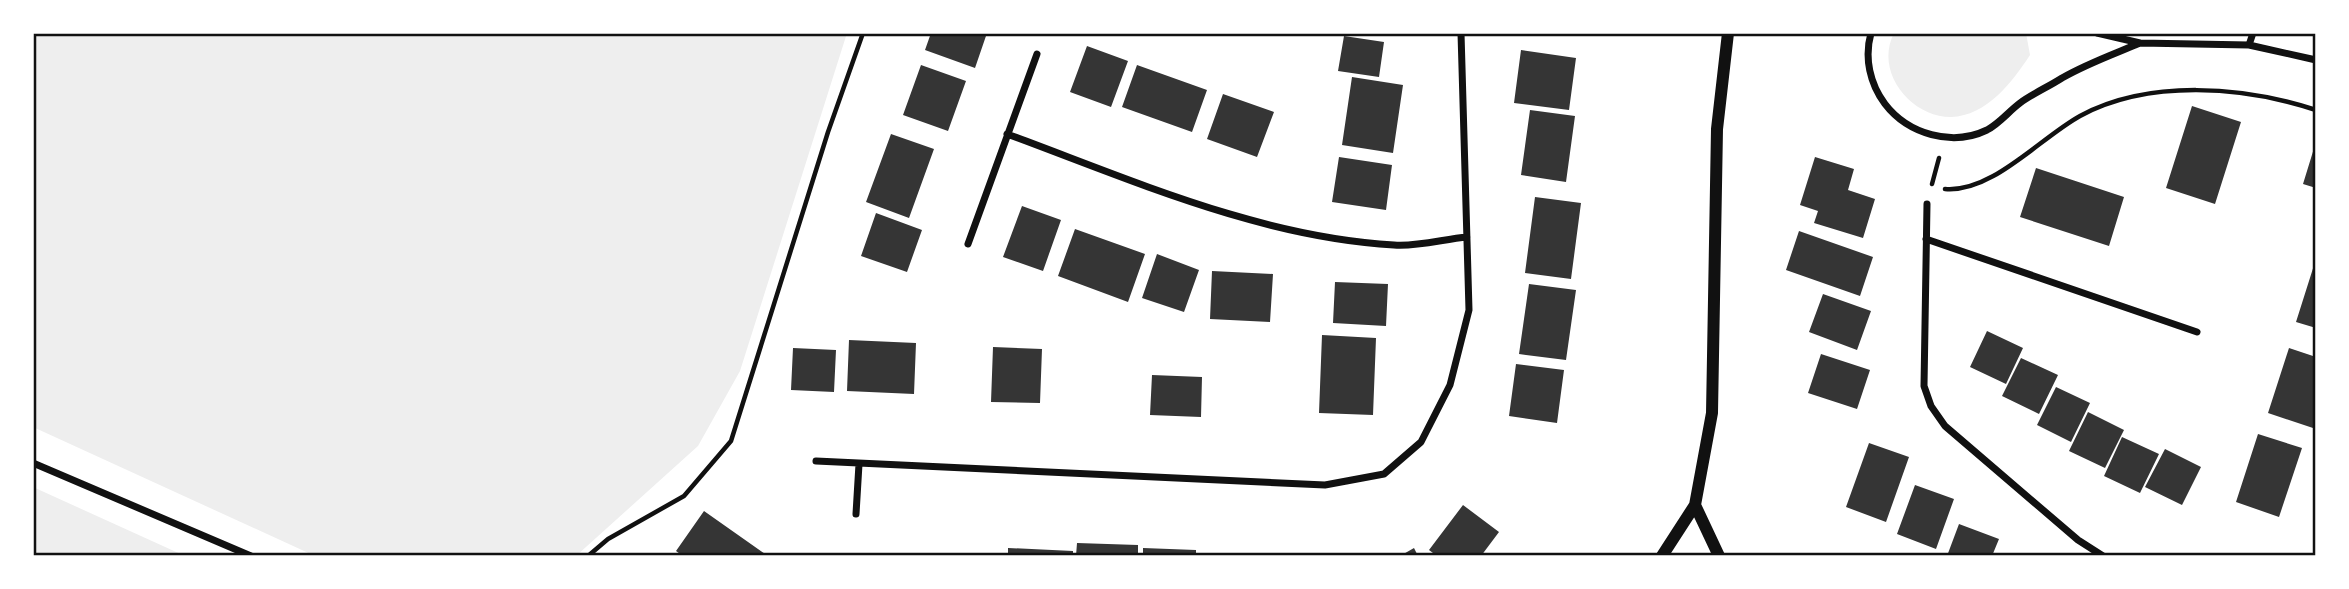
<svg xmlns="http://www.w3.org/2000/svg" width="2349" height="589" font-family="Cabin,sans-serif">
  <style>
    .green { fill: #eee }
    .building { fill: #353535 }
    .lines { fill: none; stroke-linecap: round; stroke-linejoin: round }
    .path { stroke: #111; stroke-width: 4.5 }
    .minor { stroke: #111; stroke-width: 7 }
    .tertiary { stroke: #111; stroke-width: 12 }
    .neatline { fill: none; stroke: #111; stroke-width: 2.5 }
  </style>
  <rect width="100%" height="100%" fill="#fff"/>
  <!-- green -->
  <path class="green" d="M 33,33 L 847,33 L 740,371 L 698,446 L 576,556 L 315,556 L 33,427 Z
    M 1894,33 L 2026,33 L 2030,55 C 2013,81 1987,116 1951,117 C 1911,117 1874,72 1894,33 Z
    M 33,487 L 185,556 L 33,556 Z"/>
  <!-- building -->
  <path class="building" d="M 931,33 L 987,33 L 975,68 L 925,50 Z
    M 1344,36 L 1384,42 L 1379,77 L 1338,71 Z
    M 1087,46 L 1128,61 L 1111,107 L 1070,92 Z
    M 1521,50 L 1576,58 L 1569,110 L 1514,103 Z
    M 921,65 L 966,81 L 948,131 L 903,115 Z
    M 1137,65 L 1207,90 L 1192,132 L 1122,107 Z
    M 1352,77 L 1403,85 L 1393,153 L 1342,145 Z
    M 1223,94 L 1274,112 L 1257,157 L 1207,139 Z
    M 2192,106 L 2241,122 L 2215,204 L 2166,188 Z
    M 1530,110 L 1575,116 L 1566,182 L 1521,175 Z
    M 891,134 L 934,149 L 909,218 L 866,202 Z
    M 2315,145 L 2316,145 L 2316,188 L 2303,184 Z
    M 1339,157 L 1392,165 L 1386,210 L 1332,202 Z
    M 1815,157 L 1854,169 L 1848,190 L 1875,199 L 1863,238 L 1814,223 L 1818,211 L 1800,205 Z
    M 2036,168 L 2124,197 L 2109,246 L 2020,217 Z
    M 1535,197 L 1581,203 L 1571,279 L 1525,273 Z
    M 1022,206 L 1061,220 L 1043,271 L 1003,257 Z
    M 876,213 L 922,230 L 907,272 L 861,256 Z
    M 1075,229 L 1145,254 L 1128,302 L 1058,276 Z
    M 1799,231 L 1873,257 L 1860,296 L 1786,270 Z
    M 1157,254 L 1199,270 L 1184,312 L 1142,298 Z
    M 2315,262 L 2316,263 L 2316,328 L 2296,322 Z
    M 1212,271 L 1273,274 L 1270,322 L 1210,319 Z
    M 1335,282 L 1388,284 L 1386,326 L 1333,323 Z
    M 1529,284 L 1576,290 L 1566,360 L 1519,354 Z
    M 1823,294 L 1871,311 L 1857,350 L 1809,332 Z
    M 1987,331 L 2023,348 L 2006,384 L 1970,367 Z
    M 1322,335 L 1376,338 L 1373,415 L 1319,413 Z
    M 849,340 L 916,343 L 914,394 L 847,391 Z
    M 993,347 L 1042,349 L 1040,403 L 991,402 Z
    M 793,348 L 836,350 L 834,392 L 791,390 Z
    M 2289,348 L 2316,357 L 2313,428 L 2268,413 Z
    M 1821,354 L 1870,370 L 1857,409 L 1808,393 Z
    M 2021,358 L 2058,375 L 2039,414 L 2002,396 Z
    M 1516,364 L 1564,370 L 1557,423 L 1509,416 Z
    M 1152,375 L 1202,377 L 1201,417 L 1150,415 Z
    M 2056,387 L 2090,403 L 2071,442 L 2037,425 Z
    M 2088,412 L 2124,430 L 2105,468 L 2069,451 Z
    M 2258,434 L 2302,448 L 2279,517 L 2236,502 Z
    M 2122,437 L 2159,454 L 2140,493 L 2104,476 Z
    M 1869,443 L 1909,457 L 1886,522 L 1846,507 Z
    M 2165,449 L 2201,467 L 2182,505 L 2145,487 Z
    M 1915,485 L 1954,499 L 1936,549 L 1897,534 Z
    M 1463,505 L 1499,532 L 1481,556 L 1437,556 L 1429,550 Z
    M 704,511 L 768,556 L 683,556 L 676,551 Z
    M 1959,524 L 1999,539 L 1992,556 L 1947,556 Z
    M 1077,543 L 1138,545 L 1138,556 L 1076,556 Z
    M 1008,548 L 1073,551 L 1073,556 L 1008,556 Z
    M 1143,548 L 1196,550 L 1196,556 L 1143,556 Z
    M 1414,548 L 1418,556 L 1400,556 Z"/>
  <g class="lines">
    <!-- path -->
    <path class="path" d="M 1932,184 L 1939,158
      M 1945,189 C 1992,193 2040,138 2080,116 C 2149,79 2243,86 2316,110
      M 588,556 L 608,539 L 684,496 L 731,441 L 828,132 L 863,33"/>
    <!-- minor -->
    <path class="minor" d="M 1871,33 C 1864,58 1870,84 1885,104 C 1908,134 1952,147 1987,130 C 2000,123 2008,112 2020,103 C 2032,94 2048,87 2062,78 C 2086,64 2114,54 2140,43 L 2097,33
      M 2140,43 L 2249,45 L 2316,60
      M 2249,45 L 2253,33
      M 1007,134 C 1132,180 1259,237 1394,245 C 1417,247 1444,239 1467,237
      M 1927,204 L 1924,386 L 1931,406 L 1945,426 L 2078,540 L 2103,556
      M 1926,239 L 2197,332
      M 968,244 L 1037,54
      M 816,461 L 1325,485 L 1384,474 L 1421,442 L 1450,385 L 1469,310 L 1461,33
      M 33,463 L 251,556
      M 856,514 L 859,464"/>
    <!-- tertiary -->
    <path class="tertiary" d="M 1695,505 L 1719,556
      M 1662,556 L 1695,505 L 1712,413 L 1717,129 L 1728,33"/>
  </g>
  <!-- border -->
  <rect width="2349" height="589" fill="none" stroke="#ffffff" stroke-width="70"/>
  <rect x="35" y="35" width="2279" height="519" class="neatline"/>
</svg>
